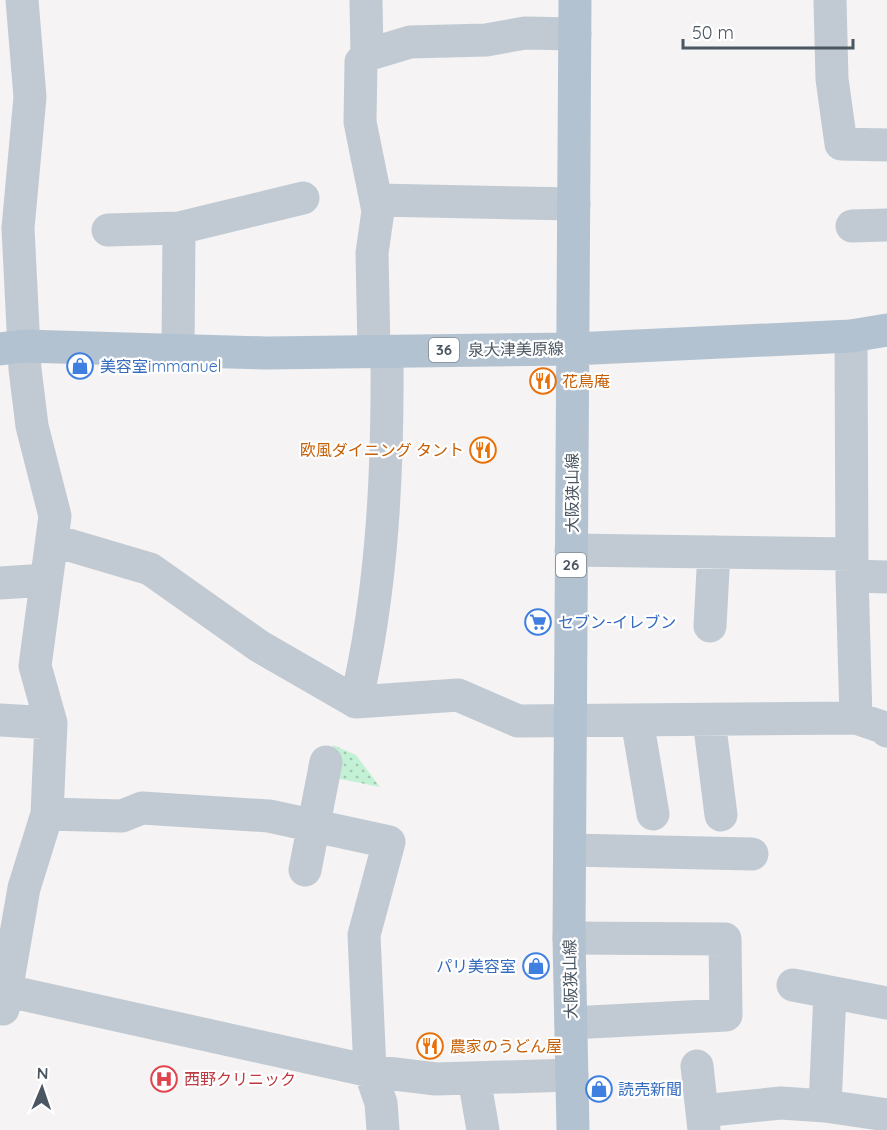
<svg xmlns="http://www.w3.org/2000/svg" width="887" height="1130" font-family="Quicksand,'Noto Sans JP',sans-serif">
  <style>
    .grass { fill: url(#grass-dots) }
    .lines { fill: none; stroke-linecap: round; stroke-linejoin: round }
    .minor { stroke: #c1cad2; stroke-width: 33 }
    .major { stroke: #b3c2d1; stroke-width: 33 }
    .labels { text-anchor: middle; stroke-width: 4.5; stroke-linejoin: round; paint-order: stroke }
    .shield { fill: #fff; stroke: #808990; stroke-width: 1.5 }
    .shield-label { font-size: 15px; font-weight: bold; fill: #4a5661 }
    .street-label { font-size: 16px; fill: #4a5661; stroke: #fff }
    .shop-label { font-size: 16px; fill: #366cbe; stroke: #fff; text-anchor: start }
    .food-label { font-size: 16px; fill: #c56008; stroke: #fff; text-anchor: start }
    .health-label { font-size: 16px; fill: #be3a42; stroke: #fff; text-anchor: start }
  </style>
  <defs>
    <pattern id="grass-dots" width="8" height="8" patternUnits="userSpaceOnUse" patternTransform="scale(1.5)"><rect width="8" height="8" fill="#c3f1d5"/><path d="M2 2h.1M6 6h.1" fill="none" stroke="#a0c6b0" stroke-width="1.8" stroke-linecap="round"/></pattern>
  </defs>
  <rect width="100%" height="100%" fill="#f5f3f3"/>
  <!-- grass -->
  <path class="grass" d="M 333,745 L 356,755 L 380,787 L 331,777 L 329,759 Z"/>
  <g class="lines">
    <!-- minor -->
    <path class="minor" d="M 366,0 L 367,55 L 361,62 L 360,122 L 378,211 L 372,253 L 374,351
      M 830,0 L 832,79 L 841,144 L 887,145
      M 367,55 L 410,42 L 486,40 L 525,33 L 575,34
      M 377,200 L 574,204
      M 852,226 L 887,225
      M 108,230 L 179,228 L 303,198
      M 851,336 L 852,576 L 887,577
      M 178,351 L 179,228
      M 52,540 L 150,569 L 259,646 L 356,702 L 458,695 L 518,721 L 856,718 L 885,728 L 887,731
      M 571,550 L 852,554
      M 852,576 L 856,718
      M 0,583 L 46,580
      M 710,626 L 714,552
      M 356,702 C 383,587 388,468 387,351
      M 0,720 L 51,723
      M 637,720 L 653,814
      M 709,720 L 721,815
      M 47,814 L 122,816 L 142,808 L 269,816 L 389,842 L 364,935 L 370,1071 L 381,1103 L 383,1130
      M 570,850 L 752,854
      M 305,870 L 326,762
      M 569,938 L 725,939 L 726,1015 L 571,1023
      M 793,985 L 887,1003
      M 8,991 L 370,1071 L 436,1079 L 572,1075
      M 0,1008 L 3,1009 L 24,888 L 47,814 L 51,723 L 35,666 L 55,516 L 32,426 L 25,369 L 18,228 L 30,97 L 22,0
      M 697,1066 L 704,1130
      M 474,1078 L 483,1130
      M 825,1106 L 830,992
      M 702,1111 L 781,1103 L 825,1106 L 887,1115"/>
    <!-- major -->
    <path class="major" d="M 0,349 L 24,346 L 267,353 L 573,349 L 851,336 L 887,330
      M 573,1130 L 569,938 L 575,0"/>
  </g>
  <!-- icons -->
  <defs>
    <g id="shop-ring" transform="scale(1.35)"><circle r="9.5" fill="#fff" stroke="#3f7fe0" stroke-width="1.5"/><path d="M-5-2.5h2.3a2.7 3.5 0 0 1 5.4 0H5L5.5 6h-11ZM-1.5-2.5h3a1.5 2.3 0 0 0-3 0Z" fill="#3f7fe0"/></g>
    <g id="restaurant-ring" transform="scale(1.35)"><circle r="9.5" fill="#fff" stroke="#e8710a" stroke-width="1.5"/><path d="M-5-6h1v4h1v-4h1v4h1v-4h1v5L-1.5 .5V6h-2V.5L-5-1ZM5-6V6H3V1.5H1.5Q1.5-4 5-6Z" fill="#e8710a"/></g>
    <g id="supermarket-ring" transform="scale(1.35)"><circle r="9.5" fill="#fff" stroke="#3f7fe0" stroke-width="1.5"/><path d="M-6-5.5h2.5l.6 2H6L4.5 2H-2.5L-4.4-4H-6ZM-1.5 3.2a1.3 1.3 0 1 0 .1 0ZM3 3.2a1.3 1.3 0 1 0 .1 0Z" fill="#3f7fe0"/></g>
    <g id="hospital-ring" transform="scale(1.35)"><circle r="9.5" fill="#fff" stroke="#e0444e" stroke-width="1.5"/><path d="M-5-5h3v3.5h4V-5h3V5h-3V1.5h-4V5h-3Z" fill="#e0444e"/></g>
  </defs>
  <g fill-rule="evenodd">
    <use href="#shop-ring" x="80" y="366"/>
    <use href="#restaurant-ring" x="543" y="381"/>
    <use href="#restaurant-ring" x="483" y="450"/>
    <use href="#supermarket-ring" x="538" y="622"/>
    <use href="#shop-ring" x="536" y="966"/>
    <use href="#restaurant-ring" x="430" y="1046"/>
    <use href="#hospital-ring" x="164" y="1079"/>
    <use href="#shop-ring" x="599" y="1089"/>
  </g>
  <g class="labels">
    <!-- shield labels -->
    <g class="shield">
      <rect x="429" y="338" width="30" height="24" rx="4.5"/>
      <rect x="556" y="553" width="30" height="24" rx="4.5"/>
    </g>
    <g class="shield-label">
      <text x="444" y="355">36</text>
      <text x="571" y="570">26</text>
    </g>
    <!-- street labels -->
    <g class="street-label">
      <text transform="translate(516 349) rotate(-1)" y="6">泉大津美原線</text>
      <text transform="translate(572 493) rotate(-90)" y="6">大阪狭山線</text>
      <text transform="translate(570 979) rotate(-91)" y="6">大阪狭山線</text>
    </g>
    <!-- shop labels -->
    <g class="shop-label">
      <text x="100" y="372">美容室immanuel</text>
      <text x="558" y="628">セブン-イレブン</text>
      <text x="516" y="972" text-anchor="end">パリ美容室</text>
      <text x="618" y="1095">読売新聞</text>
    </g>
    <!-- food labels -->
    <g class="food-label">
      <text x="562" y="387">花鳥庵</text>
      <text x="464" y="456" text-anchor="end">欧風ダイニング タント</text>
      <text x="450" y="1052">農家のうどん屋</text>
    </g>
    <!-- health labels -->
    <g class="health-label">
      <text x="184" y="1085">西野クリニック</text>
    </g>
  </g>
  <!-- north arrow -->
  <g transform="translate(42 1088) rotate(2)" stroke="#ffffff" stroke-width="4.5" paint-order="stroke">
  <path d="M0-4.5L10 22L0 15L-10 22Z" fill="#4a5661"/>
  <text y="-9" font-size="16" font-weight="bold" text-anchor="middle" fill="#4a5661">N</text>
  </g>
  <!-- scale -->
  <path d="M683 39v9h170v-9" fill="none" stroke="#4a5661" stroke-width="3"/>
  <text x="692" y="39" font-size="18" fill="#4a5661" stroke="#ffffff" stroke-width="4.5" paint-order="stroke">50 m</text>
</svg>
